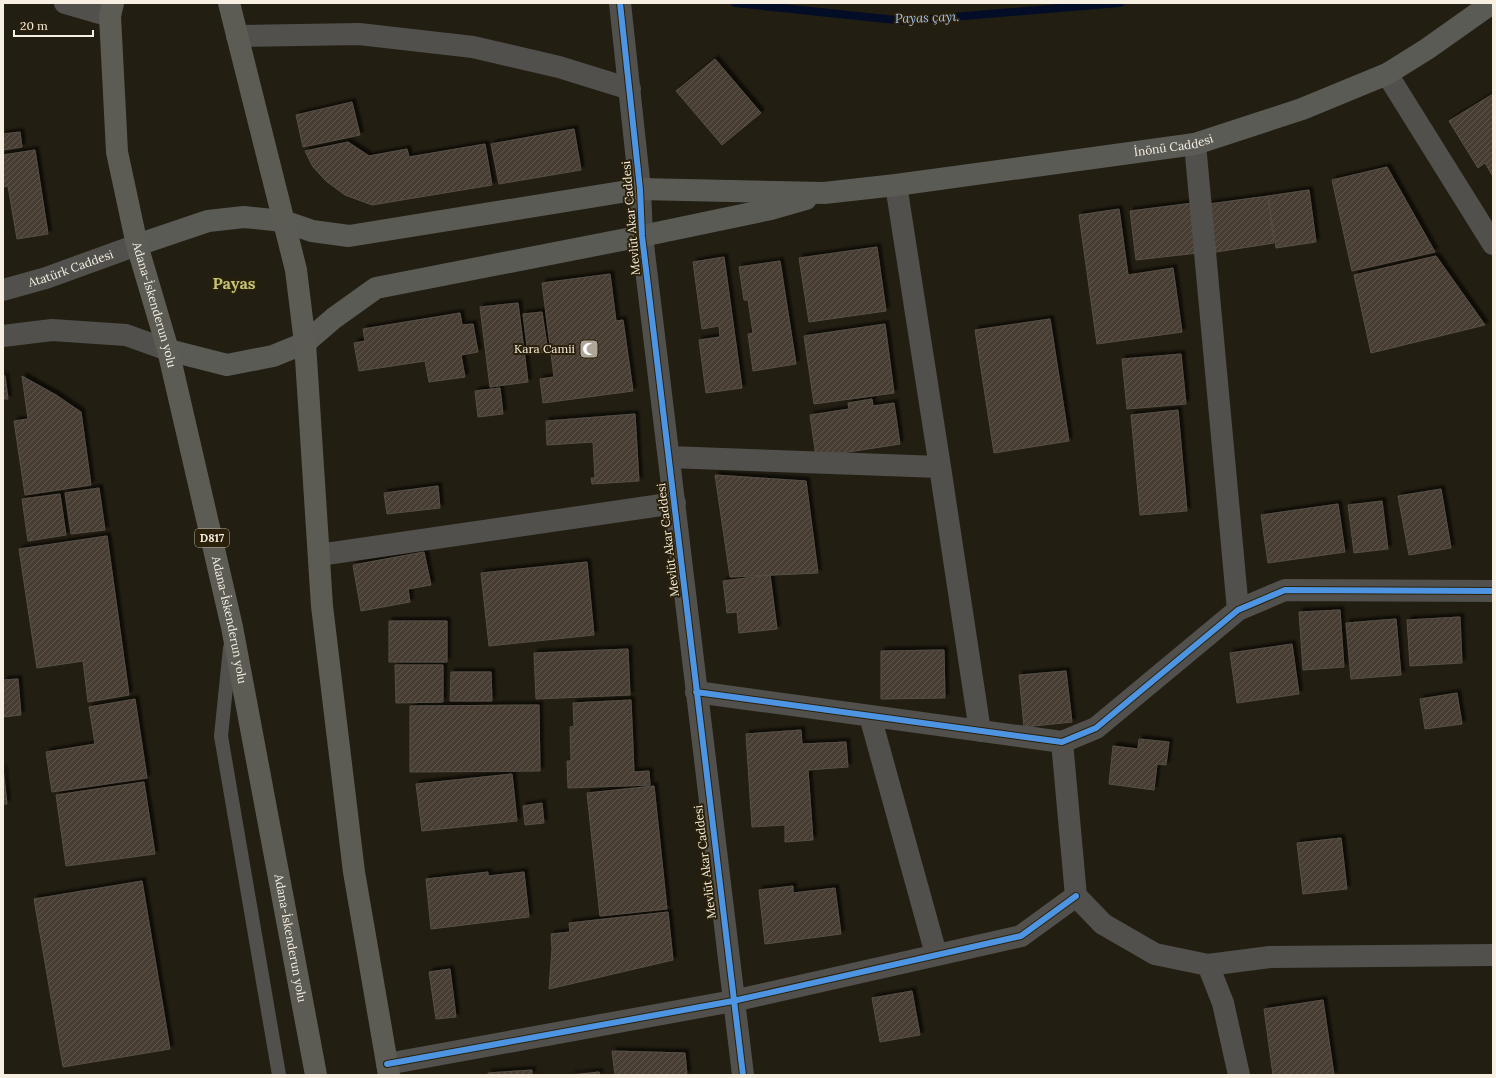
<svg xmlns="http://www.w3.org/2000/svg" width="1496" height="1078" font-family="Lora,serif">
  <style>
    .lines { fill: none; stroke-linecap: round; stroke-linejoin: round }
    .stream { stroke: #030d27; stroke-width: 8 }
    .building { fill: url(#building-hatch); stroke: #564f46; filter: url(#shadow) }
    .service { stroke: #51504c; stroke-width: 14 }
    .minor { stroke: #51504c; stroke-width: 22 }
    .tertiary { stroke: #51504c; stroke-width: 22 }
    .secondary { stroke: #5b5b56; stroke-width: 22 }
    .trunk { stroke: #5c5c55; stroke-width: 22 }
    .cycleway-casing { stroke: #2b210a; stroke-width: 8 }
    .cycleway { stroke: #4d94e3; stroke-width: 6 }
    .labels { text-anchor: middle; stroke-width: 4; stroke-linejoin: round; paint-order: stroke }
    .shield { fill: #2b210a; stroke: #bab2a1; stroke-width: 1 }
    .shield-label { font-size: 11px; font-weight: bold; fill: #f7f0e2 }
    .street-label { font-size: 12px; fill: #f7f0e2; stroke: #2b210a }
    .poi-label { font-size: 12px; fill: #f7f0e2; stroke: #2b210a; text-anchor: end }
    .water-label { font-size: 13px; font-style: italic; fill: #a3c3f3; stroke: #2b210a }
    .district-label { font-size: 16px; font-weight: bold; fill: #c3c476; stroke: #2b210a }
  </style>
  <defs>
    <pattern id="building-hatch" width="6" height="6" patternUnits="userSpaceOnUse"><rect width="6" height="6" fill="#463c32"/><path d="M-1 1l2-2M0 6l6-6M5 7l2-2" fill="none" stroke="#61584f"/></pattern>
    <filter id="shadow"><feDropShadow dx="3.5" dy="-3.5" stdDeviation="1" flood-color="#0009"/></filter>
  </defs>
  <rect width="100%" height="100%" fill="#231e12"/>
  <g class="lines">
    <!-- stream -->
    <path class="stream" d="M 735,3 L 905,21 L 1120,3"/>
  </g>
  <!-- building -->
  <path class="building" d="M 715,59 L 761,113 L 722,145 L 676,91 Z
    M 1493,94 L 1493,175 L 1492,175 L 1485,163 L 1478,168 L 1449,121 Z
    M 352,102 L 360,135 L 303,147 L 296,115 Z
    M 574,129 L 581,170 L 499,184 L 491,144 Z
    M 20,132 L 22,147 L 3,150 L 3,134 Z
    M 348,142 L 369,156 L 407,149 L 409,157 L 485,144 L 492,185 L 372,205 L 345,195 L 326,181 L 313,167 L 305,151 Z
    M 35,150 L 48,234 L 17,239 L 8,186 L 3,187 L 3,155 Z
    M 1387,167 L 1435,252 L 1352,271 L 1332,180 Z
    M 1309,190 L 1316,242 L 1276,248 L 1268,196 Z
    M 1268,196 L 1274,243 L 1216,252 L 1209,204 Z
    M 1193,203 L 1198,253 L 1136,260 L 1130,211 Z
    M 1119,209 L 1128,275 L 1173,268 L 1182,332 L 1097,344 L 1079,215 Z
    M 877,247 L 886,311 L 809,322 L 799,258 Z
    M 1436,256 L 1485,325 L 1371,353 L 1354,275 Z
    M 724,257 L 742,388 L 706,393 L 699,340 L 720,337 L 719,326 L 702,329 L 693,262 Z
    M 780,261 L 796,364 L 753,371 L 748,334 L 753,333 L 748,300 L 744,300 L 739,267 Z
    M 610,274 L 616,321 L 623,320 L 633,391 L 543,403 L 540,379 L 554,377 L 542,283 Z
    M 518,303 L 528,382 L 490,387 L 480,307 Z
    M 542,312 L 548,352 L 528,354 L 523,314 Z
    M 460,313 L 462,325 L 473,324 L 478,352 L 461,355 L 465,377 L 429,382 L 425,361 L 359,371 L 354,343 L 365,341 L 363,329 Z
    M 1050,319 L 1069,441 L 994,453 L 975,330 Z
    M 885,324 L 894,393 L 814,404 L 804,336 Z
    M 1181,354 L 1186,404 L 1127,409 L 1122,359 Z
    M 3,375 L 5,376 L 8,399 L 3,399 Z
    M 22,376 L 56,395 L 81,412 L 91,485 L 25,495 L 14,421 L 28,419 Z
    M 500,388 L 503,414 L 478,417 L 475,391 Z
    M 872,399 L 873,406 L 894,403 L 900,444 L 816,457 L 810,415 L 849,409 L 848,403 Z
    M 1178,410 L 1187,511 L 1140,515 L 1131,415 Z
    M 635,414 L 639,481 L 592,484 L 591,478 L 595,478 L 593,442 L 547,445 L 546,421 Z
    M 715,475 L 806,481 L 818,573 L 730,577 Z
    M 438,486 L 440,508 L 387,514 L 384,493 Z
    M 99,488 L 105,530 L 71,534 L 65,493 Z
    M 1441,489 L 1451,548 L 1409,555 L 1398,496 Z
    M 60,494 L 66,535 L 28,541 L 22,499 Z
    M 1382,501 L 1388,549 L 1354,553 L 1348,505 Z
    M 1338,504 L 1345,552 L 1268,563 L 1261,515 Z
    M 107,536 L 129,695 L 88,702 L 83,661 L 37,668 L 19,549 Z
    M 424,552 L 431,585 L 408,589 L 410,602 L 361,611 L 353,565 Z
    M 587,562 L 594,635 L 489,646 L 481,573 Z
    M 770,575 L 777,629 L 739,633 L 737,612 L 727,613 L 723,581 Z
    M 1340,610 L 1344,667 L 1303,670 L 1299,612 Z
    M 1460,617 L 1462,663 L 1410,666 L 1407,620 Z
    M 1396,619 L 1401,675 L 1351,679 L 1346,623 Z
    M 389,621 L 447,621 L 447,662 L 389,662 Z
    M 1292,644 L 1299,694 L 1237,703 L 1230,653 Z
    M 628,649 L 630,695 L 536,699 L 534,653 Z
    M 944,650 L 945,698 L 881,699 L 881,651 Z
    M 395,665 L 443,665 L 443,702 L 396,703 Z
    M 1066,671 L 1072,722 L 1024,727 L 1019,675 Z
    M 451,672 L 491,672 L 492,701 L 450,701 Z
    M 18,679 L 21,715 L 3,717 L 3,680 Z
    M 1457,693 L 1462,724 L 1425,729 L 1420,699 Z
    M 135,699 L 147,778 L 52,792 L 46,752 L 95,744 L 89,707 Z
    M 631,700 L 634,772 L 649,771 L 650,785 L 568,788 L 567,761 L 571,761 L 570,727 L 574,726 L 573,703 Z
    M 539,705 L 540,771 L 410,772 L 410,706 Z
    M 801,730 L 802,744 L 846,742 L 848,767 L 808,770 L 813,840 L 785,842 L 785,825 L 752,827 L 746,734 Z
    M 1139,739 L 1169,742 L 1166,765 L 1157,764 L 1154,790 L 1109,784 L 1113,746 L 1138,749 Z
    M 3,768 L 7,804 L 3,804 Z
    M 512,774 L 517,821 L 422,831 L 416,784 Z
    M 144,782 L 155,854 L 66,866 L 56,795 Z
    M 654,786 L 667,909 L 600,916 L 587,793 Z
    M 542,803 L 544,823 L 525,825 L 523,806 Z
    M 1341,838 L 1347,889 L 1303,894 L 1297,843 Z
    M 488,872 L 488,876 L 524,872 L 529,917 L 431,929 L 426,879 Z
    M 142,881 L 170,1049 L 63,1067 L 34,899 Z
    M 793,886 L 793,893 L 835,888 L 841,934 L 765,944 L 759,890 Z
    M 668,912 L 673,960 L 549,989 L 552,949 L 551,934 L 570,932 L 569,923 Z
    M 450,969 L 456,1017 L 436,1019 L 429,972 Z
    M 912,991 L 920,1035 L 880,1042 L 872,998 Z
    M 1323,1000 L 1334,1075 L 1273,1075 L 1264,1009 Z
    M 612,1051 L 685,1053 L 687,1075 L 615,1075 Z
    M 532,1070 L 532,1075 L 488,1075 L 488,1073 Z
    M 599,1072 L 600,1075 L 571,1075 Z"/>
  <g class="lines">
    <!-- service -->
    <path class="service" d="M 230,648 L 221,736 L 279,1075"/>
    <!-- minor -->
    <path class="minor" d="M 65,3 L 110,16
      M 620,3 L 640,189 L 642,236 L 743,1075
      M 237,36 L 359,34 L 473,47 L 559,67 L 630,89
      M 1387,74 L 1493,244
      M 1195,144 L 1238,610
      M 896,185 L 940,467 L 980,731
      M 669,457 L 940,467
      M 319,555 L 675,503
      M 696,692 L 1062,742 L 1096,728 L 1238,610 L 1285,590 L 1493,591
      M 870,716 L 936,954
      M 1062,742 L 1076,896 L 1103,924 L 1155,954 L 1208,965 L 1223,1003 L 1239,1075
      M 1208,965 L 1270,957 L 1493,955
      M 387,1064 L 733,1001 L 1021,936 L 1076,896"/>
    <!-- tertiary -->
    <g class="tertiary">
      <path id="s1" d="M 3,290 L 46,278 L 137,245"/>
      <path d="M 3,336 L 52,330 L 126,335 L 168,350"/>
    </g>
    <!-- secondary -->
    <g class="secondary">
      <path id="s2" d="M 137,245 L 208,221 L 244,217 L 283,221 L 312,231 L 349,236 L 640,189 L 824,193 L 896,185 L 1195,144 L 1302,109 L 1387,74 L 1427,49 L 1492,3"/>
      <path d="M 168,350 L 227,365 L 273,356 L 305,343 L 334,318 L 376,288 L 642,236 L 771,209 L 806,199"/>
    </g>
    <!-- trunk -->
    <g class="trunk">
      <path id="s3" d="M 113,3 L 110,16 L 117,152 L 137,245 L 168,350 L 232,627 L 316,1075"/>
      <path d="M 229,3 L 296,270 L 305,343 L 322,606 L 354,872 L 389,1075"/>
    </g>
    <!-- cycleway casing -->
    <g class="cycleway-casing">
      <path id="cycleway" d="M 620,3 L 640,189 L 642,236 L 743,1075
        M 696,692 L 1062,742 L 1096,728 L 1238,610 L 1285,590 L 1493,591
        M 387,1064 L 733,1001 L 1021,936 L 1076,896"/>
    </g>
    <!-- cycleway -->
    <use href="#cycleway" class="cycleway"/>
  </g>
  <!-- icons -->
  <defs>
    <g id="mosque-square" transform="scale(1)"><rect x="-9" y="-9" width="18" height="18" rx="4" fill="#ada699" stroke="#2b210a"/><path d="M3.5-4.9A6 6 0 1 0 3.5 4.9A5 5 0 1 1 3.5-4.9Z" fill="#fff"/></g>
  </defs>
  <g fill-rule="evenodd">
    <use href="#mosque-square" x="589" y="349"/>
  </g>
  <g class="labels">
    <!-- shield labels -->
    <rect class="shield" x="195" y="529" width="34" height="18" rx="3"/>
    <g class="shield-label">
      <text x="212" y="542">D817</text>
    </g>
    <!-- street labels -->
    <g class="street-label">
      <text dy="4" stroke="none"><textPath href="#s2" startOffset="1050">İnönü Caddesi</textPath></text>
      <text transform="translate(631 218) rotate(-95)" y="4">Mevlüt Akar Caddesi</text>
      <text dy="4" stroke="none"><textPath href="#s1" startOffset="71">Atatürk Caddesi</textPath></text>
      <text dy="4" stroke="none"><textPath href="#s3" startOffset="307">Adana-İskenderun yolu</textPath></text>
      <text transform="translate(668 540) rotate(-97)" y="4">Mevlüt Akar Caddesi</text>
      <text dy="4" stroke="none"><textPath href="#s3" startOffset="631">Adana-İskenderun yolu</textPath></text>
      <text transform="translate(705 862) rotate(-97)" y="4">Mevlüt Akar Caddesi</text>
      <text dy="4" stroke="none"><textPath href="#s3" startOffset="955">Adana-İskenderun yolu</textPath></text>
    </g>
    <!-- poi labels -->
    <g class="poi-label">
      <text x="575" y="353">Kara Camii</text>
    </g>
    <!-- water labels -->
    <g class="water-label">
      <text transform="translate(927 17) rotate(-2)" y="5">Payas çayı.</text>
    </g>
    <!-- district labels -->
    <g class="district-label">
      <text x="234" y="289">Payas</text>
    </g>
  </g>
  <!-- border -->
  <rect width="1496" height="1078" fill="none" stroke="#f7f0e2" stroke-width="8"/>
  <!-- scale -->
  <path d="M14 30v6h79v-6" fill="none" stroke="#f7f0e2" stroke-width="2"/>
  <text x="20" y="30" font-size="12" fill="#f7f0e2" stroke="#2b210a" stroke-width="3" paint-order="stroke">20 m</text>
</svg>
